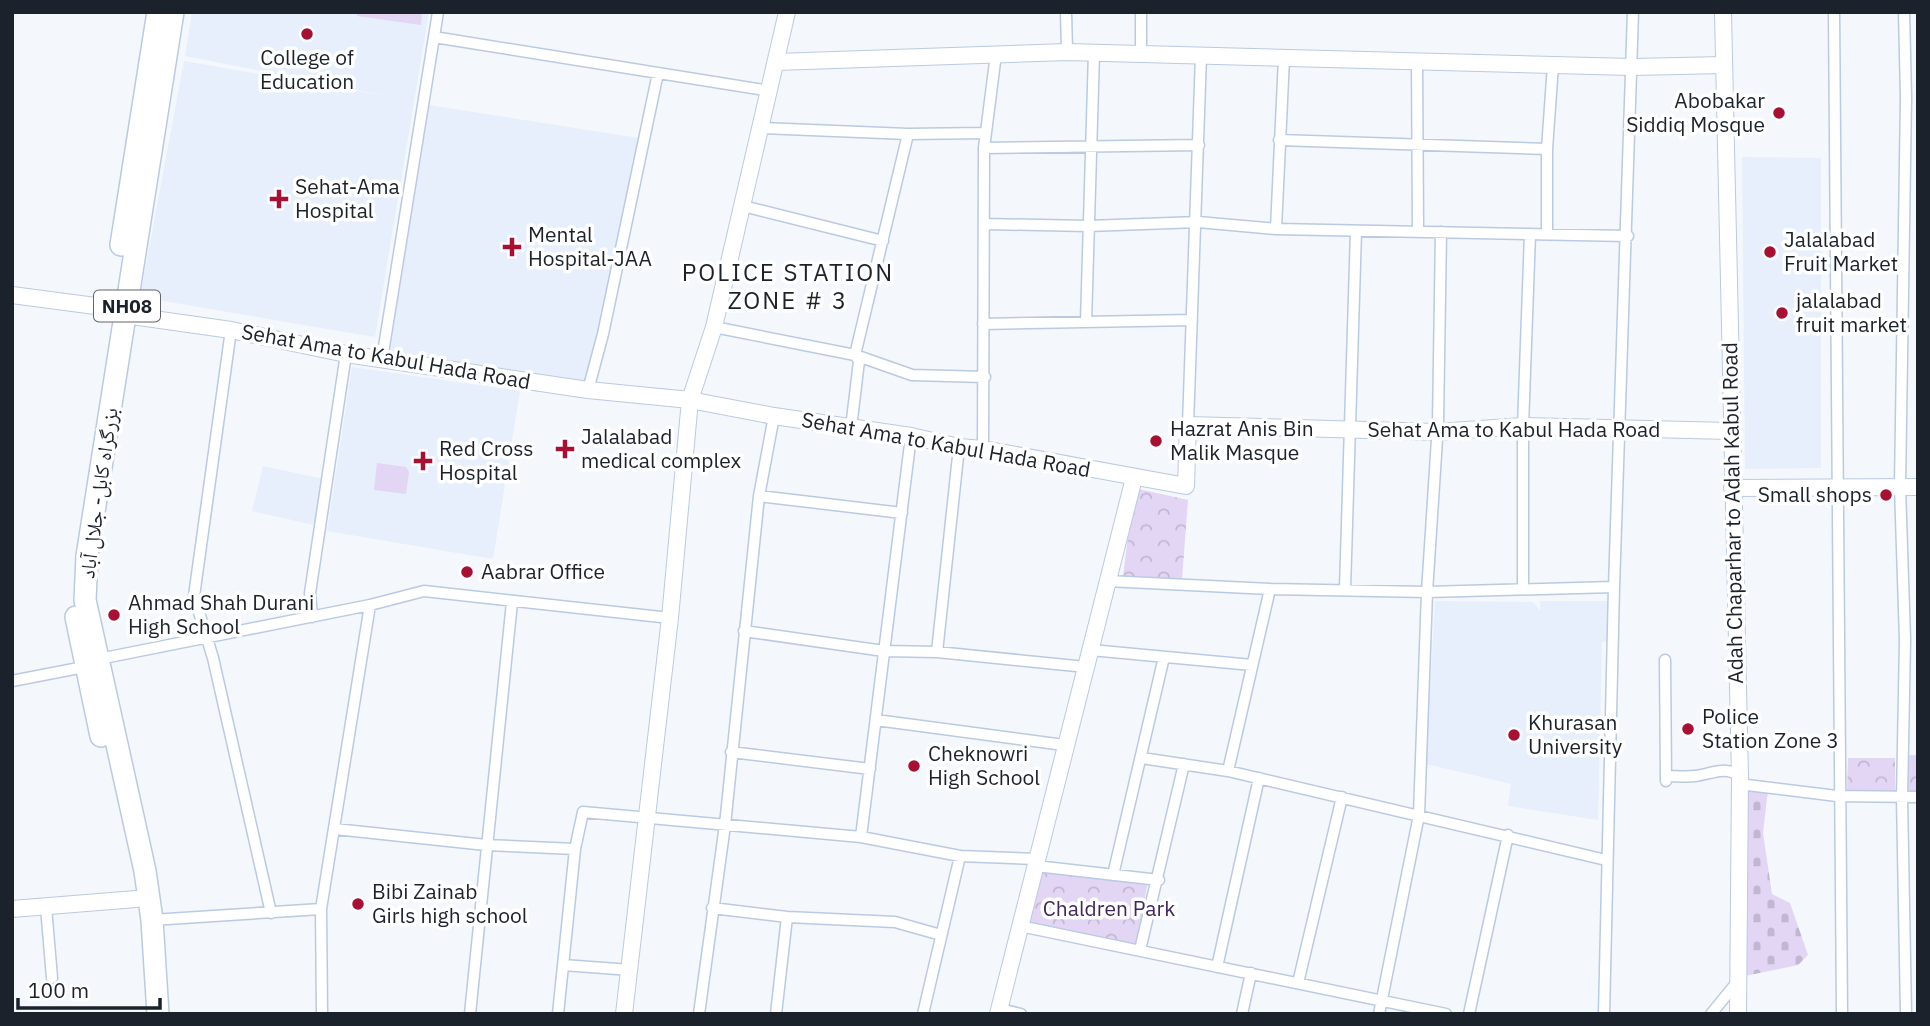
<svg xmlns="http://www.w3.org/2000/svg" width="1930" height="1026" font-family="'IBM Plex Sans','Noto Naskh Arabic',sans-serif">
  <style>
    .built { fill: #e7effc }
    .grass { fill: #e3d5f4 }
    .cemetery { fill: url(#cemetery-stones) }
    .park { fill: url(#park-crowns) }
    .lines { fill: none; stroke-linecap: round; stroke-linejoin: round }
    .street-casing { stroke: #bacae2; stroke-width: 13 }
    .secondary-casing { stroke: #bacae2; stroke-width: 18 }
    .highway-casing { stroke: #bacae2; stroke-width: 24 }
    .street { stroke: #fff; stroke-width: 10 }
    .secondary { stroke: #fff; stroke-width: 16 }
    .highway { stroke: #fff; stroke-width: 21 }
    .poi-dot { fill: #a81033; stroke: #fff; stroke-width: 2.5 }
    .labels { text-anchor: middle; stroke-width: 7; stroke-linejoin: round; paint-order: stroke }
    .shield { fill: #fff; stroke: #60646b; stroke-width: 2 }
    .shield-label { font-size: 19px; font-weight: bold; fill: #1c222b }
    .poi-label { font-size: 21px; fill: #1c222b; stroke: #fff; text-anchor: start }
    .street-label { font-size: 21px; fill: #1c222b; stroke: #fff }
    .park-label { font-size: 21px; fill: #41265b; stroke: #fff }
    .quarter-label { font-size: 24px; letter-spacing: 2px; fill: #1c222b; stroke: #fff }
  </style>
  <defs>
    <pattern id="cemetery-stones" width="16" height="16" patternUnits="userSpaceOnUse" patternTransform="scale(1.75)"><rect width="16" height="16" fill="#e3d5f4"/><path d="M2 7V4a2 2 0 0 1 4 0v3zM10 15v-3a2 2 0 0 1 4 0v3z" fill="#c2b7d1"/></pattern>
    <pattern id="park-crowns" width="20" height="18" patternUnits="userSpaceOnUse" patternTransform="scale(1.75)"><rect width="20" height="18" fill="#e3d5f4"/><path d="M2 6a3 3 0 1 1 6 0M12 15a3 3 0 1 1 6 0" fill="none" stroke="#c2b7d1"/></pattern>
  </defs>
  <rect width="100%" height="100%" fill="#f4f7fc"/>
  <!-- built -->
  <path class="built" d="M 192,12 L 429,12 L 375,337 L 140,297 L 184,61 L 392,97 L 185,56 Z
    M 429,105 L 639,138 L 588,390 L 389,356 Z
    M 1742,157 L 1821,158 L 1821,468 L 1745,469 Z
    M 352,367 L 520,391 L 493,559 L 327,531 Z
    M 263,466 L 324,479 L 314,525 L 252,511 Z
    M 1435,601 L 1533,602 L 1540,611 L 1540,601 L 1607,601 L 1607,642 L 1602,642 L 1598,820 L 1508,806 L 1511,784 L 1426,764 Z"/>
  <!-- grass -->
  <path class="grass" d="M 357,12 L 422,12 L 421,25 L 357,16 Z
    M 377,463 L 406,467 L 409,472 L 406,494 L 374,490 Z"/>
  <!-- cemetery -->
  <path class="cemetery" d="M 1746,788 L 1768,790 L 1763,833 L 1772,894 L 1790,903 L 1808,955 L 1798,965 L 1745,976 Z"/>
  <!-- park -->
  <path class="park" d="M 1134,488 L 1188,500 L 1182,579 L 1123,577 Z
    M 1909,755 L 1918,755 L 1918,792 L 1908,792 Z
    M 1848,758 L 1895,758 L 1895,791 L 1847,791 Z
    M 1041,870 L 1148,881 L 1136,946 L 1026,925 Z"/>
  <g class="lines">
    <!-- street casing -->
    <g class="street-casing">
      <path id="street" d="M 1066,12 L 1067,52
        M 1141,12 L 1141,54
        M 1834,12 L 1842,1014
        M 1904,12 L 1906,97 L 1900,487 L 1905,640 L 1902,797 L 1906,1014
        M 434,37 L 770,91
        M 1417,61 L 1418,232
        M 761,128 L 908,134 L 984,133
        M 1279,140 L 1547,149
        M 984,148 L 1199,145
        M 743,206 L 883,241
        M 984,224 L 1088,226 L 1198,222 L 1276,229 L 1628,236
        M 1276,229 L 1284,58
        M 1547,234 L 1547,149 L 1553,65
        M 1086,322 L 1094,53
        M 983,324 L 1192,320
        M 714,327 L 855,355 L 912,375 L 985,377
        M 231,330 L 194,596 L 213,658 L 271,913
        M 382,359 L 438,12
        M 588,390 L 603,334 L 658,73
        M 1188,425 L 1201,56
        M 851,428 L 859,361 L 855,355 L 908,134
        M 983,449 L 984,148 L 996,54
        M 759,496 L 902,513
        M 1107,581 L 1270,589 L 1427,592 L 1614,587
        M 1345,589 L 1356,231
        M 1523,589 L 1523,426 L 1530,234
        M 312,617 L 310,593 L 346,354
        M 744,631 L 884,651 L 937,652 L 1086,667
        M 1091,650 L 1252,665
        M 937,652 L 959,447
        M 1665,660 L 1666,781
        M 12,681 L 84,667 L 109,657 L 370,605 L 424,591 L 670,618
        M 876,720 L 1064,745
        M 731,752 L 870,769
        M 1142,758 L 1228,771 L 1606,860
        M 1228,771 L 1270,589
        M 1666,776 C 1675,776 1686,777 1695,776 C 1712,774 1724,765 1740,776
        M 1739,784 L 1837,796 L 1918,797
        M 335,829 L 486,845 L 575,849
        M 861,837 L 911,436
        M 1036,866 L 1159,880
        M 1113,875 L 1164,657
        M 46,907 L 52,978
        M 712,908 L 787,917 L 895,922 L 941,935
        M 152,920 L 321,909
        M 1020,926 L 1446,1014
        M 1140,950 L 1184,764
        M 563,965 L 631,970
        M 1217,967 L 1259,778
        M 1298,983 L 1342,797
        M 1000,1009 L 1021,1014
        M 322,1014 L 321,909 L 370,605
        M 470,1014 L 512,602
        M 558,1014 L 575,849 L 583,812 L 861,837 L 960,856 L 1037,859
        M 699,1014 L 725,825 L 759,496 L 774,416
        M 776,1014 L 787,917
        M 923,1014 L 960,856
        M 1242,1014 L 1251,973
        M 1379,1014 L 1419,815 L 1427,592 L 1438,424 L 1441,232
        M 1469,1014 L 1508,835
        M 1604,1014 L 1614,587 L 1633,12
        M 1711,1014 L 1738,981"/>
    </g>
    <!-- secondary casing -->
    <g class="secondary-casing">
      <path id="secondary" d="M 1723,12 L 1740,776 L 1738,1014
        M 776,62 L 1067,52 L 1632,67 L 1724,65
        M 12,295 L 103,307 L 125,315 L 231,330 L 346,354 L 588,390 L 690,400 L 774,416 L 911,436 L 959,447 L 983,449 L 1186,486 L 1188,425 L 1437,432 L 1523,426 L 1730,431
        M 1732,488 L 1918,487
        M 12,909 L 136,899
        M 624,1014 L 670,618 L 690,400 L 714,327 L 787,12
        M 998,1014 L 1134,478"/>
    </g>
    <!-- highway casing -->
    <g class="highway-casing">
      <path id="highway" d="M 121,245 L 158,12
        M 76,617 L 101,736
        M 158,1014 L 152,920 L 145,871 L 85,600 L 87,556 L 173,12"/>
    </g>
    <!-- street -->
    <use href="#street" class="street"/>
    <!-- secondary -->
    <use href="#secondary" class="secondary"/>
    <!-- highway -->
    <use href="#highway" class="highway"/>
  </g>
  <!-- markers -->
  <g class="poi-dot">
    <circle cx="307" cy="34" r="7"/>
    <circle cx="1779" cy="113" r="7"/>
    <path d="M275.5 188.5h7v7h7v7h-7v7h-7v-7h-7v-7h7z"/>
    <path d="M508.5 236.5h7v7h7v7h-7v7h-7v-7h-7v-7h7z"/>
    <circle cx="1770" cy="252" r="7"/>
    <circle cx="1782" cy="313" r="7"/>
    <circle cx="1156" cy="441" r="7"/>
    <path d="M561.5 438.5h7v7h7v7h-7v7h-7v-7h-7v-7h7z"/>
    <path d="M419.5 450.5h7v7h7v7h-7v7h-7v-7h-7v-7h7z"/>
    <circle cx="1886" cy="495" r="7"/>
    <circle cx="467" cy="572" r="7"/>
    <circle cx="114" cy="615" r="7"/>
    <circle cx="1688" cy="729" r="7"/>
    <circle cx="1514" cy="735" r="7"/>
    <circle cx="914" cy="766" r="7"/>
    <circle cx="358" cy="904" r="7"/>
  </g>
  <g class="labels">
    <!-- shield labels -->
    <rect class="shield" x="94" y="290.5" width="66" height="31" rx="5"/>
    <g class="shield-label">
      <text x="127" y="313">NH08</text>
    </g>
    <!-- poi labels -->
    <g class="poi-label">
      <text x="307" y="65" text-anchor="middle">College of<tspan x="307" dy="24">Education</tspan></text>
      <text x="1765" y="108" text-anchor="end">Abobakar<tspan x="1765" dy="24">Siddiq Mosque</tspan></text>
      <text x="295" y="194">Sehat-Ama<tspan x="295" dy="24">Hospital</tspan></text>
      <text x="528" y="242">Mental<tspan x="528" dy="24">Hospital-JAA</tspan></text>
      <text x="1784" y="247">Jalalabad<tspan x="1784" dy="24">Fruit Market</tspan></text>
      <text x="1796" y="308">jalalabad<tspan x="1796" dy="24">fruit market</tspan></text>
      <text x="1170" y="436">Hazrat Anis Bin<tspan x="1170" dy="24">Malik Masque</tspan></text>
      <text x="581" y="444">Jalalabad<tspan x="581" dy="24">medical complex</tspan></text>
      <text x="439" y="456">Red Cross<tspan x="439" dy="24">Hospital</tspan></text>
      <text x="1872" y="502" text-anchor="end">Small shops</text>
      <text x="481" y="579">Aabrar Office</text>
      <text x="128" y="610">Ahmad Shah Durani<tspan x="128" dy="24">High School</tspan></text>
      <text x="1702" y="724">Police<tspan x="1702" dy="24">Station Zone 3</tspan></text>
      <text x="1528" y="730">Khurasan<tspan x="1528" dy="24">University</tspan></text>
      <text x="928" y="761">Cheknowri<tspan x="928" dy="24">High School</tspan></text>
      <text x="372" y="899">Bibi Zainab<tspan x="372" dy="24">Girls high school</tspan></text>
    </g>
    <!-- street labels -->
    <g class="street-label">
      <text transform="translate(386 357) rotate(10)" y="7">Sehat Ama to Kabul Hada Road</text>
      <text x="1514" y="437">Sehat Ama to Kabul Hada Road</text>
      <text transform="translate(946 445) rotate(10)" y="7">Sehat Ama to Kabul Hada Road</text>
      <text transform="translate(99 493) rotate(-82)" y="7">بزرگراه کابل- جلال آباد</text>
      <text transform="translate(1733 513) rotate(-91)" y="7">Adah Chaparhar to Adah Kabul Road</text>
    </g>
    <!-- park labels -->
    <g class="park-label">
      <text x="1109" y="916">Chaldren Park</text>
    </g>
    <!-- quarter labels -->
    <g class="quarter-label">
      <text x="788" y="281">POLICE STATION<tspan x="788" dy="28">ZONE # 3</tspan></text>
    </g>
  </g>
  <!-- border -->
  <rect width="1930" height="1026" fill="none" stroke="#1c222b" stroke-width="28"/>
  <!-- scale -->
  <path d="M18 998v10h142v-10" fill="none" stroke="#1c222b" stroke-width="3.5"/>
  <text x="28" y="998" font-size="21" fill="#1c222b" stroke="#ffffff" stroke-width="5" paint-order="stroke">100 m</text>
</svg>
